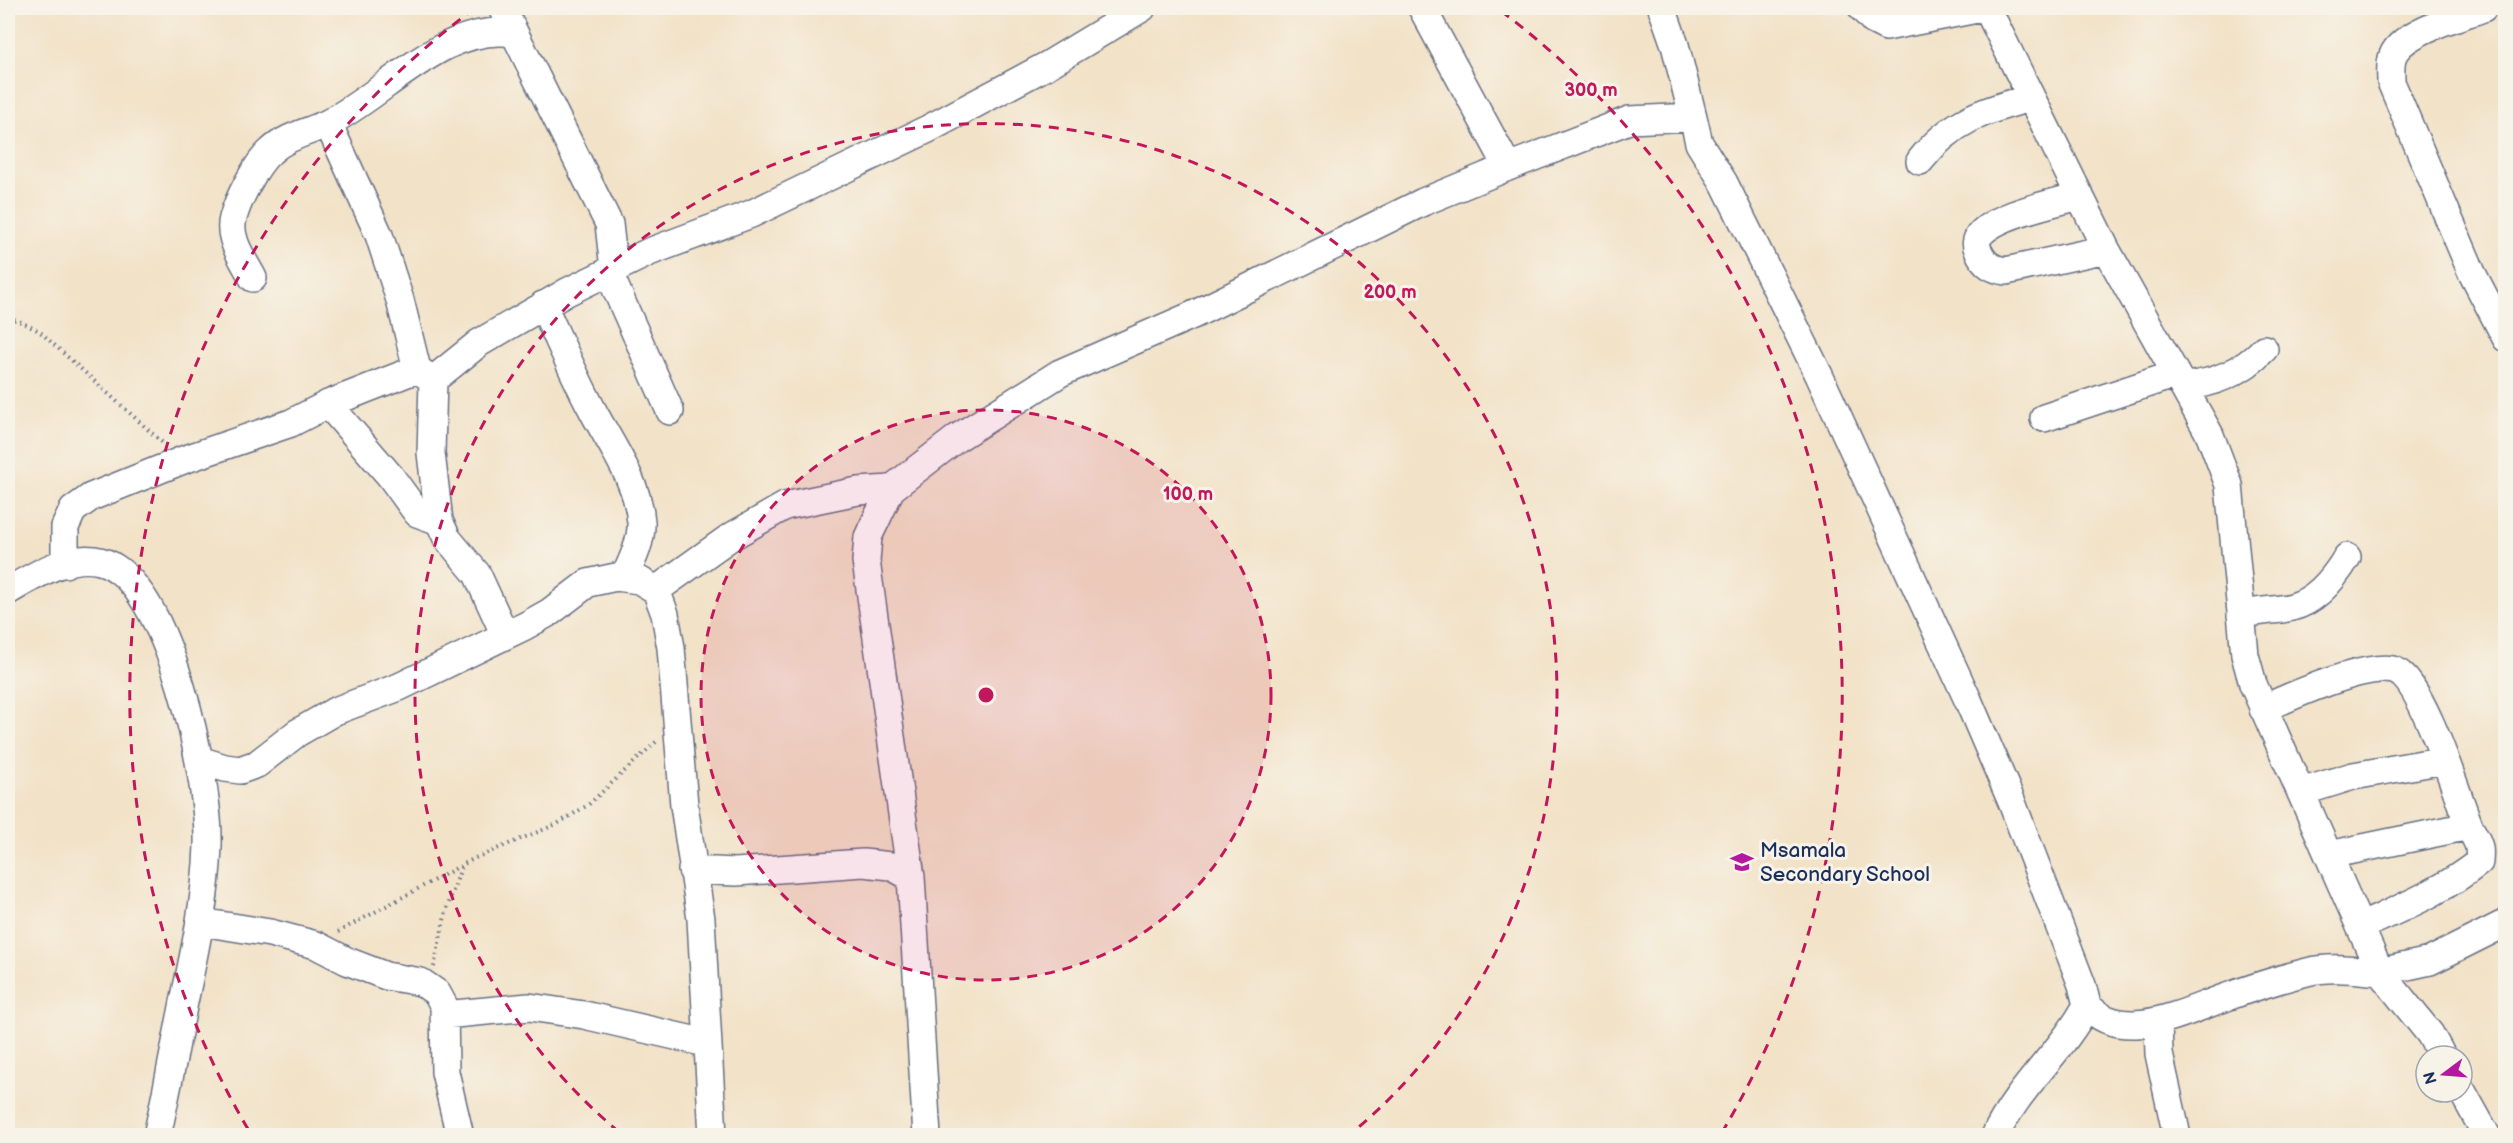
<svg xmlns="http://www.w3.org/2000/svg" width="2513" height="1143" font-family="'Balsamiq Sans',sans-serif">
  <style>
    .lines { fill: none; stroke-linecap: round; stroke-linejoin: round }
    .minor-casing { stroke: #666e83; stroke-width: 30 }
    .path { stroke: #666e83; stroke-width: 4; stroke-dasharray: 1.5 4.5; stroke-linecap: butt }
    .minor { stroke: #fff; stroke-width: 27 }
    .ring { fill: none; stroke: #c2185b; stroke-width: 3; stroke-dasharray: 10 8 }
    .labels { text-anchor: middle; stroke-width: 6; stroke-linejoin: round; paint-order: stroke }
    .poi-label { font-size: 21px; fill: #1b2f5e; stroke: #f7f3e8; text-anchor: start }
    .centre { fill: #c2185b; stroke: #f7f3e8; stroke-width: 3 }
    .ring-label { font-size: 18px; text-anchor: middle; font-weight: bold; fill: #c2185b; stroke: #f7f3e8; stroke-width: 6; stroke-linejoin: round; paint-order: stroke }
  </style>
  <rect width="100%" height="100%" fill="#f7f3e8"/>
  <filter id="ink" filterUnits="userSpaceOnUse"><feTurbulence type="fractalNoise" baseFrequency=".0167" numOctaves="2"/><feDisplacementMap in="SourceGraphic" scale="12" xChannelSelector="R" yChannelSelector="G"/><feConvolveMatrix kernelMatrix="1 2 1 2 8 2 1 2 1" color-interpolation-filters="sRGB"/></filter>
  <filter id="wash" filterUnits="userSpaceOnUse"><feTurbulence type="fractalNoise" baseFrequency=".008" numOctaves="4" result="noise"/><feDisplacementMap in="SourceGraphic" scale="24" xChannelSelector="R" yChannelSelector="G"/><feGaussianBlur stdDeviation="1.35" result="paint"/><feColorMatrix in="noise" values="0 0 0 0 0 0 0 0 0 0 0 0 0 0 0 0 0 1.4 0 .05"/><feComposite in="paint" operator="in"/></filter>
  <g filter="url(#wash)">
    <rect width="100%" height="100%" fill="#f2e2c7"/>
  </g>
  <g filter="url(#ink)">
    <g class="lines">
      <!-- minor casing -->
      <g class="minor-casing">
        <path id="minor" d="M 502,8 L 609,224 L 614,269
          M 1422,8 L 1508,167
          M 1662,8 L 1675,45 L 1693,117
          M 1862,8 L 1874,21 L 1886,27 L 1982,8
          M 1987,8 L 2106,249 L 2210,435 L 2229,485 L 2245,655 L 2253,684 L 2380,972 L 2430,961 L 2506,923
          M 2483,8 C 2459,17 2411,29 2396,50 C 2389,59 2391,72 2391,82 L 2472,273 L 2506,338
          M 328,123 L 379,235 L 400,300 L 417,369 L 433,380 L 431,453 L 439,521 L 447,538 L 477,574 L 505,635
          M 1920,161 C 1951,121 1984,110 2031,98
          M 2080,196 C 2059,202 1963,220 1978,250 C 1984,264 1992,269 2006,271 L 2106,249
          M 609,273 L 670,411
          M 253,278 C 244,261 227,238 233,218 C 238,199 256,164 271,151 C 287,136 309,132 328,123 C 385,94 445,22 514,33
          M 543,305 C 559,340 574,375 592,409 C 610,444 638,481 641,522 C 642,541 632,561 624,578
          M 433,380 L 479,343 L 567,292 L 649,252 L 751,214 L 928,129 L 1046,66 L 1142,8
          M 2183,386 C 2213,384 2243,372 2264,349
          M 328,404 L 391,477 L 417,513 L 439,521
          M 2044,418 L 2176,374
          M 65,564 L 65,527 L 73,510 L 91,497 L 183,460 L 291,423 L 328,404 L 417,369
          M 656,590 L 729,538 L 785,506 L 858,491 L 891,489
          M 8,591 C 34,576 69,553 100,561 C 170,578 210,784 208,846 C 206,900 195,950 184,1002 C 175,1047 167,1091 157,1136
          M 2241,615 C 2258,610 2276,611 2292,607 C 2316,601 2335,577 2347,557
          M 2263,709 C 2291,696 2364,663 2393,670 C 2421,677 2457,795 2468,823 C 2471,832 2478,840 2479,848 C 2480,853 2479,858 2479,862 C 2443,891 2401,908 2360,927
          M 199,760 L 225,768 L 240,770 L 257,764 L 297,733 L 335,711 L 399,687 L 525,626 L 550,612 L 588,583 L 616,577 L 639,580 L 656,590 L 665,614 L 671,648 L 684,805 L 701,919 L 713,1136
          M 2301,792 L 2353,776 L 2445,760
          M 2329,855 L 2469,826
          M 692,870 L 736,872 L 863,863 L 891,866 L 911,877
          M 201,922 L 270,933 L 316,945 L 347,961 L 386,976 L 421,982 L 437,993 L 444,1006 L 445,1072 L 460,1136
          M 2087,1005 C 2122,1045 2183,1012 2224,998 C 2251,988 2279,979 2307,972 C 2330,966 2357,970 2380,972 L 2430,1034 L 2442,1056
          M 444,1015 L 529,1007 L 584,1015 L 706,1043
          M 2158,1021 L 2159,1054 L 2177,1136
          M 2462,1091 L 2487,1136
          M 927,1136 L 911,877 L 866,561 L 868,537 L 891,489 L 957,438 L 1060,373 L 1193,315 L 1423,202 L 1508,167 L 1629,120 L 1693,117 L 1699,143 L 1724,183 L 1819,375 L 1968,700 L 2011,800 L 2082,985 L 2087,1005 C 2062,1052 2018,1087 1995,1136"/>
      </g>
      <!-- path -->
      <path class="path" d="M 8,319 L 17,320 L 39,331 L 164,444
        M 338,932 L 475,858 L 557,824 L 588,805 L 658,740
        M 434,967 L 446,911 L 462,865"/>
      <!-- minor -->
      <use href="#minor" class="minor"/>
    </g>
  </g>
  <!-- distance rings -->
  <circle cx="986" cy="695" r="285" fill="#c2185b" fill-opacity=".12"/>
  <g class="ring">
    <circle cx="986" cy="695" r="285"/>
    <path d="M619 1132A571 571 0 1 1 1353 1132"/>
    <path d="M248 1129A856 856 0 0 1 471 11M1501 11A856 856 0 0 1 1724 1129"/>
  </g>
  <!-- icons -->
  <defs>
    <g id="school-bare" transform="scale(1.8)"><path d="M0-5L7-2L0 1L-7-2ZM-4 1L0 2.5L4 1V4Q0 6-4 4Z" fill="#b5179e" stroke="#f7f3e8" stroke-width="2.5" paint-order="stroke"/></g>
  </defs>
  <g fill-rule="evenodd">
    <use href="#school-bare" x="1742" y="862"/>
  </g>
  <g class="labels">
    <!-- poi labels -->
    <g class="poi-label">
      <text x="1760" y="857">Msamala<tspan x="1760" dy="24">Secondary School</tspan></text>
    </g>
  </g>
  <circle cx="986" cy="695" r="9" class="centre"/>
  <g class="ring-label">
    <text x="1591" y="96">300 m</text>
    <text x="1390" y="298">200 m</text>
    <text x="1188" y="500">100 m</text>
  </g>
  <!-- margin -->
  <rect width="2513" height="1143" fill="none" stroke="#f7f3e8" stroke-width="30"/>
  <!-- north arrow -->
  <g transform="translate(2444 1074) rotate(254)"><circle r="28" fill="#f7f3e8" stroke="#9fa5b1" stroke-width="1.5"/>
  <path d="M0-4.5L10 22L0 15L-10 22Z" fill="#b5179e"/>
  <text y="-9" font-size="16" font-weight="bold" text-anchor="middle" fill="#1b2f5e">N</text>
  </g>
</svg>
